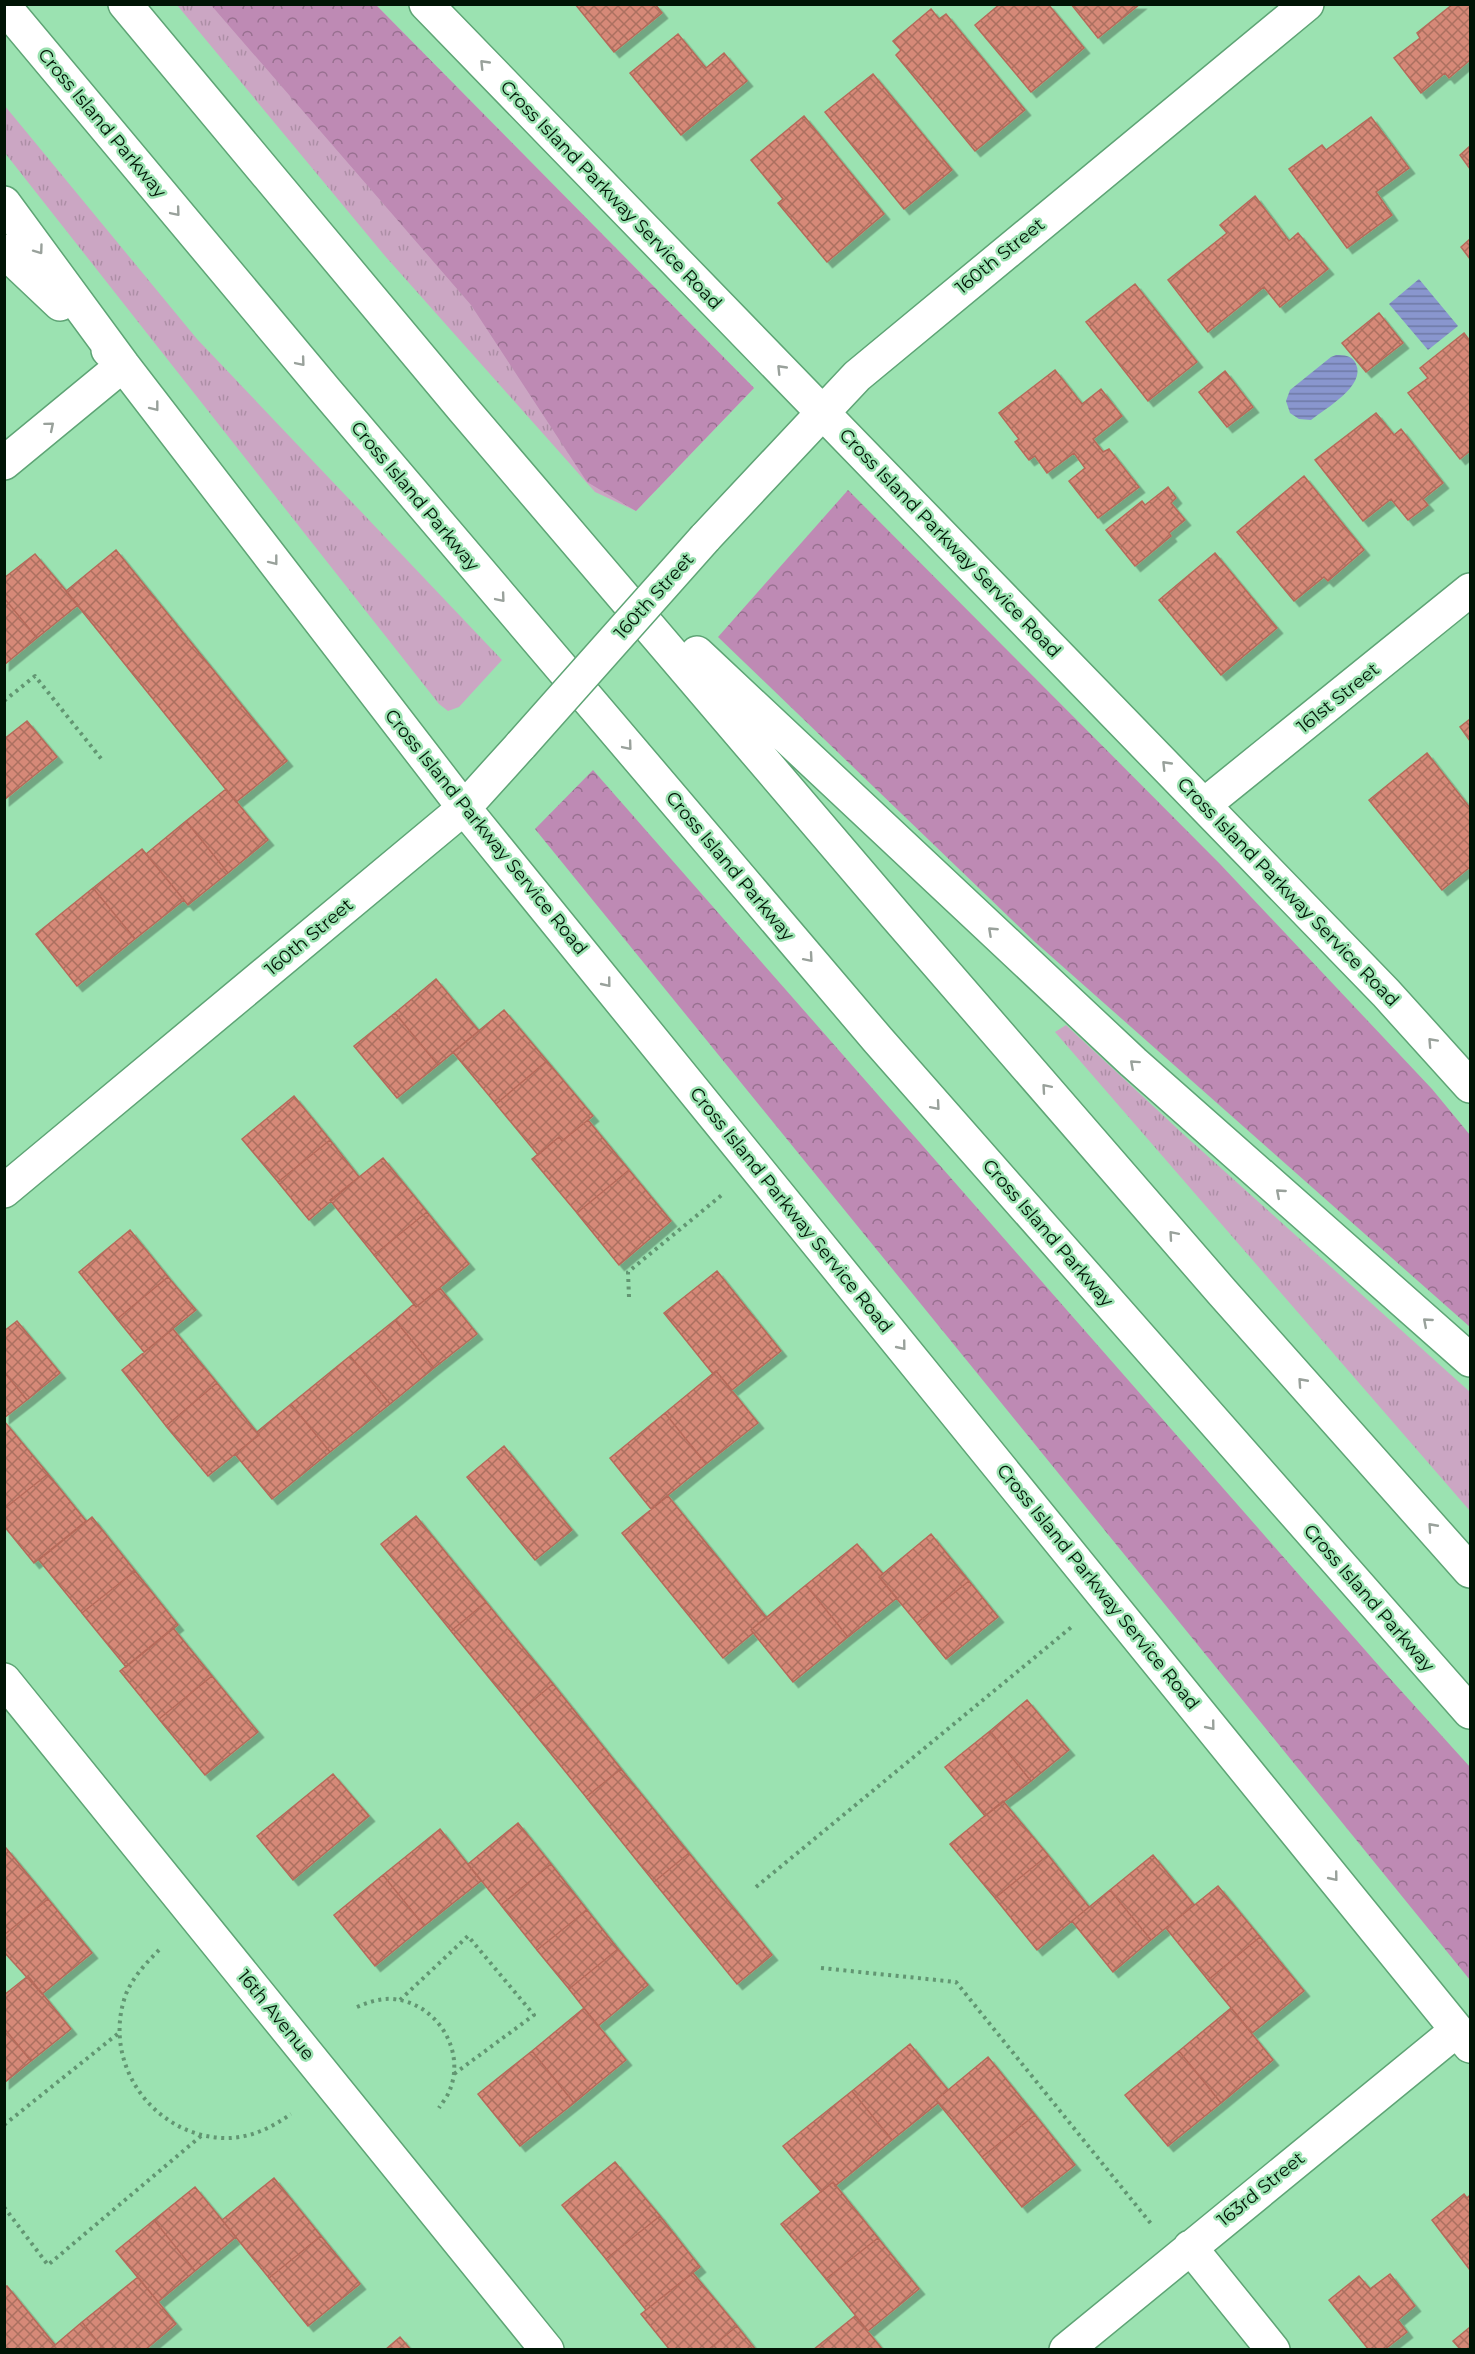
<svg xmlns="http://www.w3.org/2000/svg" width="1475" height="2354" font-family="Montserrat,sans-serif">
  <style>
    .grass { fill: url(#grass-tufts) }
    .forest { fill: url(#forest-crowns) }
    .water { fill: url(#water-rules) }
    .building { fill: url(#building-cross-hatch); stroke: #b56b5a; stroke-width: 1.5; filter: url(#shadow) }
    .lines { fill: none; stroke-linecap: round; stroke-linejoin: round }
    .minor-casing { stroke: #5ea475; stroke-width: 36 }
    .highway-casing { stroke: #5ea475; stroke-width: 36 }
    .path { stroke: #629672; stroke-width: 4; stroke-dasharray: 3 4.5; stroke-linecap: butt }
    .minor { stroke: #fff; stroke-width: 33 }
    .highway { stroke: #fff; stroke-width: 33 }
    .minor-bridge-casing { stroke: #5ea475; stroke-width: 36; stroke-linecap: butt }
    .minor-bridge { stroke: #fff; stroke-width: 33 }
    .oneway { stroke: #99a19b }
    .labels { text-anchor: middle; stroke-width: 5; stroke-linejoin: round; paint-order: stroke }
    .street-label { font-size: 18px; fill: #001405; stroke: #9be2b1 }
  </style>
  <defs>
    <pattern id="grass-tufts" width="24" height="20" patternUnits="userSpaceOnUse" patternTransform="scale(1.5)"><rect width="24" height="20" fill="#cba6c3"/><path d="M3 7l-1-3M5 7V3M7 7l1-3M15 17l-1-3M17 17v-4M19 17l1-3" fill="none" stroke="#ad8ea6"/></pattern>
    <pattern id="forest-crowns" width="20" height="18" patternUnits="userSpaceOnUse" patternTransform="scale(1.5)"><rect width="20" height="18" fill="#be8ab4"/><path d="M2 6a3 3 0 1 1 6 0M12 15a3 3 0 1 1 6 0" fill="none" stroke="#987090"/></pattern>
    <pattern id="water-rules" width="6" height="5" patternUnits="userSpaceOnUse" patternTransform="scale(1.5)"><rect width="6" height="5" fill="#8996ce"/><path d="M0 2.5h6" fill="none" stroke="#6e79a5"/></pattern>
    <pattern id="building-cross-hatch" width="8" height="8" patternUnits="userSpaceOnUse" patternTransform="scale(1.5)"><rect width="8" height="8" fill="#d68978"/><path d="M0 0l8 8M0 8l8-8" fill="none" stroke="#ab6f60"/></pattern>
    <filter id="shadow"><feDropShadow dx="5.5" dy="5.5" stdDeviation="0" flood-color="#0004"/></filter>
  </defs>
  <rect width="100%" height="100%" fill="#9be2b1"/>
  <!-- grass -->
  <path class="grass" d="M 177,5 L 376,5 L 754,388 L 636,511 L 595,492 L 385,256 Z
    M 5,106 L 197,339 L 502,660 L 459,707 L 448,711 L 439,704 L 5,153 Z
    M 1066,1025 L 1182,1133 L 1470,1392 L 1470,1511 L 1055,1032 Z"/>
  <!-- forest -->
  <path class="forest" d="M 211,5 L 376,5 L 754,388 L 636,511 L 587,482 L 471,305 Z
    M 848,490 L 1220,864 L 1432,1089 L 1470,1135 L 1470,1327 L 1035,942 L 718,637 Z
    M 593,770 L 1394,1683 L 1470,1767 L 1470,1980 L 535,829 Z"/>
  <!-- water -->
  <path class="water" d="M 1419,279 L 1458,326 L 1428,350 L 1389,304 Z
    M 1336,355 C 1344,355 1352,355 1356,364 C 1366,386 1326,408 1311,420 L 1299,419 L 1290,413 L 1286,401 L 1290,390 L 1331,357 Z"/>
  <!-- building -->
  <path class="building" d="M 575,4 L 655,4 L 662,13 L 614,52 Z
    M 1000,4 L 1048,4 L 1084,48 L 1031,92 L 975,25 Z
    M 1071,4 L 1140,4 L 1098,38 Z
    M 1453,4 L 1470,4 L 1470,60 L 1449,78 L 1445,73 L 1421,93 L 1394,58 L 1420,38 L 1417,33 Z
    M 931,9 L 939,19 L 946,14 L 1025,110 L 975,151 L 896,55 L 901,50 L 893,41 Z
    M 678,34 L 706,68 L 724,53 L 747,81 L 681,135 L 630,73 Z
    M 873,74 L 952,170 L 904,209 L 825,112 Z
    M 804,116 L 884,214 L 827,262 L 778,203 L 783,199 L 751,160 Z
    M 1371,117 L 1409,168 L 1376,192 L 1392,215 L 1347,248 L 1289,169 L 1322,145 L 1326,150 Z
    M 1470,146 L 1470,169 L 1460,155 Z
    M 1255,196 L 1289,241 L 1298,233 L 1328,269 L 1280,307 L 1264,287 L 1208,332 L 1168,280 L 1227,233 L 1220,225 Z
    M 1470,239 L 1470,259 L 1461,247 Z
    M 1135,284 L 1197,362 L 1148,401 L 1086,322 Z
    M 1379,313 L 1403,343 L 1366,372 L 1342,343 Z
    M 1464,333 L 1470,341 L 1470,451 L 1460,459 L 1408,393 L 1428,378 L 1420,368 Z
    M 1055,370 L 1082,404 L 1101,389 L 1122,416 L 1093,439 L 1103,452 L 1109,449 L 1139,487 L 1098,518 L 1069,481 L 1085,468 L 1074,453 L 1047,473 L 1035,456 L 1029,460 L 1015,442 L 1019,439 L 999,413 Z
    M 1225,371 L 1253,407 L 1227,427 L 1199,392 Z
    M 1376,413 L 1394,435 L 1401,429 L 1443,483 L 1423,499 L 1428,505 L 1408,520 L 1391,499 L 1363,521 L 1315,460 Z
    M 1304,476 L 1364,550 L 1328,581 L 1324,577 L 1294,601 L 1237,532 Z
    M 1168,487 L 1176,498 L 1171,503 L 1185,520 L 1169,533 L 1171,536 L 1135,566 L 1106,530 L 1142,501 L 1145,505 Z
    M 116,550 L 287,761 L 236,802 L 66,591 Z
    M 1215,553 L 1277,628 L 1221,675 L 1159,600 Z
    M 35,554 L 78,605 L 37,638 L 4,598 L 4,578 Z
    M 4,598 L 37,638 L 4,665 Z
    M 1470,719 L 1470,741 L 1460,727 Z
    M 27,721 L 57,757 L 4,800 L 4,739 Z
    M 1427,753 L 1470,808 L 1470,867 L 1442,890 L 1369,800 Z
    M 226,789 L 268,840 L 228,873 L 186,821 Z
    M 186,821 L 228,873 L 188,905 L 146,854 Z
    M 142,849 L 184,900 L 135,939 L 93,888 Z
    M 93,888 L 135,939 L 77,986 L 36,934 Z
    M 436,979 L 479,1031 L 438,1065 L 395,1013 Z
    M 504,1010 L 547,1061 L 496,1104 L 453,1052 Z
    M 395,1013 L 438,1065 L 397,1098 L 354,1046 Z
    M 547,1061 L 593,1116 L 562,1141 L 559,1137 L 538,1155 L 496,1104 Z
    M 294,1096 L 330,1140 L 278,1182 L 242,1139 Z
    M 588,1120 L 629,1170 L 577,1213 L 532,1159 L 559,1137 L 562,1141 Z
    M 330,1140 L 359,1177 L 309,1220 L 278,1182 Z
    M 383,1158 L 427,1212 L 374,1255 L 330,1200 Z
    M 629,1170 L 671,1221 L 619,1265 L 577,1213 Z
    M 427,1212 L 469,1264 L 416,1307 L 374,1255 Z
    M 130,1230 L 168,1277 L 117,1319 L 79,1272 Z
    M 717,1271 L 781,1351 L 732,1390 L 716,1371 L 713,1374 L 664,1313 Z
    M 168,1277 L 196,1310 L 144,1352 L 117,1319 Z
    M 440,1288 L 477,1334 L 434,1368 L 395,1320 L 414,1304 L 416,1307 Z
    M 395,1320 L 434,1368 L 390,1404 L 350,1356 Z
    M 17,1321 L 60,1373 L 27,1400 L 4,1372 L 4,1331 Z
    M 173,1329 L 217,1383 L 166,1426 L 122,1370 Z
    M 350,1356 L 390,1404 L 330,1452 L 291,1404 Z
    M 716,1371 L 758,1423 L 706,1464 L 665,1413 Z
    M 4,1372 L 27,1400 L 4,1418 Z
    M 217,1383 L 259,1435 L 208,1476 L 166,1426 Z
    M 291,1404 L 330,1452 L 272,1499 L 235,1454 L 259,1435 L 257,1432 Z
    M 665,1413 L 706,1464 L 651,1509 L 610,1458 Z
    M 4,1421 L 48,1474 L 4,1509 Z
    M 504,1446 L 572,1530 L 535,1560 L 467,1477 Z
    M 48,1474 L 86,1521 L 34,1563 L 4,1526 L 4,1509 Z
    M 668,1496 L 766,1617 L 751,1630 L 753,1633 L 723,1658 L 622,1533 Z
    M 416,1516 L 486,1602 L 451,1631 L 381,1544 Z
    M 92,1517 L 135,1571 L 82,1613 L 39,1560 Z
    M 931,1534 L 969,1581 L 917,1623 L 879,1577 Z
    M 857,1544 L 883,1574 L 879,1577 L 897,1598 L 848,1637 L 806,1585 Z
    M 135,1571 L 178,1625 L 126,1667 L 82,1613 Z
    M 969,1581 L 998,1617 L 946,1659 L 917,1623 Z
    M 806,1585 L 848,1637 L 793,1682 L 751,1630 Z
    M 486,1602 L 553,1684 L 518,1713 L 451,1631 Z
    M 173,1628 L 212,1676 L 159,1719 L 120,1671 Z
    M 212,1676 L 258,1732 L 205,1775 L 159,1719 Z
    M 553,1684 L 621,1769 L 586,1797 L 518,1713 Z
    M 1027,1700 L 1069,1750 L 1031,1781 L 990,1731 Z
    M 990,1731 L 1031,1781 L 985,1816 L 945,1767 Z
    M 621,1769 L 689,1853 L 654,1882 L 586,1797 Z
    M 333,1774 L 369,1816 L 293,1880 L 257,1836 Z
    M 1003,1801 L 1048,1855 L 995,1898 L 950,1844 Z
    M 518,1823 L 551,1864 L 501,1905 L 468,1864 Z
    M 440,1829 L 481,1881 L 424,1926 L 383,1875 Z
    M 6,1848 L 48,1899 L 4,1935 L 4,1849 Z
    M 689,1853 L 772,1955 L 737,1984 L 654,1882 Z
    M 1048,1855 L 1089,1907 L 1037,1950 L 995,1898 Z
    M 1153,1855 L 1194,1905 L 1151,1940 L 1110,1890 Z
    M 551,1864 L 587,1910 L 537,1950 L 501,1905 Z
    M 383,1875 L 424,1926 L 375,1966 L 334,1915 Z
    M 1218,1886 L 1260,1937 L 1208,1980 L 1166,1928 Z
    M 1110,1890 L 1151,1940 L 1113,1972 L 1072,1921 Z
    M 48,1899 L 92,1953 L 42,1994 L 4,1952 L 4,1935 Z
    M 587,1910 L 618,1949 L 569,1989 L 537,1950 Z
    M 1260,1937 L 1304,1991 L 1252,2033 L 1208,1980 Z
    M 618,1949 L 648,1985 L 598,2026 L 569,1989 Z
    M 28,1976 L 71,2029 L 31,2061 L 4,2028 L 4,1995 Z
    M 584,2008 L 626,2060 L 574,2103 L 532,2051 Z
    M 1231,2008 L 1273,2060 L 1221,2103 L 1179,2051 Z
    M 4,2028 L 31,2061 L 4,2083 Z
    M 910,2044 L 948,2090 L 936,2100 L 938,2103 L 892,2140 L 852,2091 Z
    M 532,2051 L 574,2103 L 520,2146 L 478,2094 Z
    M 1179,2051 L 1221,2103 L 1168,2146 L 1125,2095 Z
    M 988,2057 L 1035,2115 L 982,2157 L 936,2100 Z
    M 852,2091 L 892,2140 L 835,2186 L 833,2182 L 821,2192 L 783,2146 Z
    M 1035,2115 L 1075,2165 L 1022,2207 L 982,2157 Z
    M 615,2162 L 660,2216 L 606,2259 L 562,2205 Z
    M 274,2178 L 321,2236 L 269,2278 L 222,2220 Z
    M 833,2182 L 878,2238 L 826,2279 L 781,2224 Z
    M 195,2187 L 236,2237 L 195,2271 L 154,2220 Z
    M 1464,2194 L 1467,2198 L 1470,2195 L 1470,2270 L 1432,2220 Z
    M 660,2216 L 700,2267 L 646,2310 L 606,2259 Z
    M 154,2220 L 195,2271 L 158,2302 L 116,2251 Z
    M 321,2236 L 360,2284 L 308,2326 L 269,2278 Z
    M 878,2238 L 919,2289 L 868,2331 L 826,2279 Z
    M 693,2273 L 737,2326 L 708,2350 L 670,2350 L 641,2314 Z
    M 1390,2274 L 1415,2306 L 1398,2320 L 1407,2332 L 1384,2350 L 1369,2350 L 1329,2300 L 1359,2276 L 1370,2289 Z
    M 138,2277 L 176,2324 L 145,2350 L 104,2350 L 82,2322 Z
    M 7,2286 L 55,2345 L 49,2350 L 4,2350 L 4,2287 Z
    M 855,2316 L 883,2350 L 813,2350 Z
    M 82,2322 L 104,2350 L 49,2350 L 55,2345 Z
    M 737,2326 L 756,2350 L 708,2350 Z
    M 1470,2327 L 1470,2350 L 1461,2350 L 1453,2341 Z
    M 400,2337 L 411,2350 L 385,2350 Z"/>
  <g class="lines">
    <!-- minor casing -->
    <g class="minor-casing">
      <path id="minor" d="M 426,4 L 1386,993 L 1470,1086
        M 4,203 L 123,365 L 464,808 L 1470,2046
        M 4,251 L 60,304
        M 4,463 L 123,365 L 108,350
        M 705,538 L 857,376 L 1307,4
        M 1204,805 L 1470,590
        M 4,1191 L 464,808 L 521,745
        M 4,1680 L 547,2350
        M 1190,2247 L 1273,2350
        M 1066,2350 L 1457,2030"/>
    </g>
    <!-- highway casing -->
    <g class="highway-casing">
      <path id="highway" d="M 125,4 L 464,410 L 896,916 L 1222,1292 L 1470,1571
        M 4,6 L 326,391 L 878,1040 L 1470,1712
        M 697,653 L 1133,1062 L 1470,1360"/>
    </g>
    <!-- path -->
    <path class="path" d="M 4,701 L 35,676 L 103,761
      M 629,1297 L 628,1272 L 723,1194
      M 756,1887 L 1074,1625
      M 159,1950 C 146,1963 133,1977 126,1994 C 101,2062 152,2135 223,2138 C 249,2139 271,2128 291,2114
      M 821,1968 L 956,1982 L 1152,2225
      M 400,2000 L 468,1936 L 534,2015 L 454,2074
      M 357,2007 C 369,2002 380,1998 393,1999 C 437,2003 467,2051 449,2092 C 447,2097 442,2103 439,2108
      M 4,2125 L 120,2032
      M 4,2207 L 48,2265 L 201,2136"/>
    <!-- minor -->
    <use href="#minor" class="minor"/>
    <!-- highway -->
    <use href="#highway" class="highway"/>
    <!-- minor-bridge casing -->
    <g class="minor-bridge-casing">
      <path id="minor-bridge" d="M 521,745 L 705,538"/>
    </g>
    <!-- minor-bridge -->
    <use href="#minor-bridge" class="minor-bridge"/>
  </g>
  <!-- one-way arrows -->
  <defs><path id="oneway-chevron" d="M-2-3.5L2.5 0L-2 3.5" fill="none" stroke-width="1.6" stroke-linecap="round" stroke-linejoin="round" transform="scale(1.5)"/></defs>
  <g class="oneway">
    <use href="#oneway-chevron" transform="translate(484 64) rotate(-134)"/>
    <use href="#oneway-chevron" transform="translate(176 212) rotate(50)"/>
    <use href="#oneway-chevron" transform="translate(39 250) rotate(54)"/>
    <use href="#oneway-chevron" transform="translate(301 362) rotate(50)"/>
    <use href="#oneway-chevron" transform="translate(781 369) rotate(-134)"/>
    <use href="#oneway-chevron" transform="translate(155 407) rotate(52)"/>
    <use href="#oneway-chevron" transform="translate(50 426) rotate(-40)"/>
    <use href="#oneway-chevron" transform="translate(274 561) rotate(52)"/>
    <use href="#oneway-chevron" transform="translate(501 598) rotate(50)"/>
    <use href="#oneway-chevron" transform="translate(628 746) rotate(50)"/>
    <use href="#oneway-chevron" transform="translate(1166 765) rotate(-134)"/>
    <use href="#oneway-chevron" transform="translate(992 931) rotate(-137)"/>
    <use href="#oneway-chevron" transform="translate(809 958) rotate(49)"/>
    <use href="#oneway-chevron" transform="translate(607 983) rotate(51)"/>
    <use href="#oneway-chevron" transform="translate(1432 1042) rotate(-133)"/>
    <use href="#oneway-chevron" transform="translate(1134 1064) rotate(-138)"/>
    <use href="#oneway-chevron" transform="translate(1046 1088) rotate(-131)"/>
    <use href="#oneway-chevron" transform="translate(936 1106) rotate(49)"/>
    <use href="#oneway-chevron" transform="translate(1280 1193) rotate(-139)"/>
    <use href="#oneway-chevron" transform="translate(1173 1235) rotate(-131)"/>
    <use href="#oneway-chevron" transform="translate(1427 1322) rotate(-139)"/>
    <use href="#oneway-chevron" transform="translate(902 1346) rotate(51)"/>
    <use href="#oneway-chevron" transform="translate(1302 1382) rotate(-132)"/>
    <use href="#oneway-chevron" transform="translate(1432 1527) rotate(-132)"/>
    <use href="#oneway-chevron" transform="translate(1211 1726) rotate(51)"/>
    <use href="#oneway-chevron" transform="translate(1334 1877) rotate(51)"/>
  </g>
  <g class="labels">
    <!-- street labels -->
    <g class="street-label">
      <text transform="translate(102 123) rotate(50)" y="6">Cross Island Parkway</text>
      <text transform="translate(611 195) rotate(46)" y="6">Cross Island Parkway Service Road</text>
      <text transform="translate(1000 256) rotate(-39)" y="6">160th Street</text>
      <text transform="translate(415 496) rotate(50)" y="6">Cross Island Parkway</text>
      <text transform="translate(950 543) rotate(46)" y="6">Cross Island Parkway Service Road</text>
      <text transform="translate(654 596) rotate(-48)" y="6">160th Street</text>
      <text transform="translate(1338 698) rotate(-39)" y="6">161st Street</text>
      <text transform="translate(486 832) rotate(51)" y="6">Cross Island Parkway Service Road</text>
      <text transform="translate(730 866) rotate(50)" y="6">Cross Island Parkway</text>
      <text transform="translate(1288 892) rotate(46)" y="6">Cross Island Parkway Service Road</text>
      <text transform="translate(309 937) rotate(-40)" y="6">160th Street</text>
      <text transform="translate(791 1210) rotate(51)" y="6">Cross Island Parkway Service Road</text>
      <text transform="translate(1048 1233) rotate(49)" y="6">Cross Island Parkway</text>
      <text transform="translate(1098 1587) rotate(51)" y="6">Cross Island Parkway Service Road</text>
      <text transform="translate(1369 1598) rotate(49)" y="6">Cross Island Parkway</text>
      <text transform="translate(276 2015) rotate(51)" y="6">16th Avenue</text>
      <text transform="translate(1261 2189) rotate(-39)" y="6">163rd Street</text>
    </g>
  </g>
  <!-- border -->
  <rect width="1475" height="2354" fill="none" stroke="#001405" stroke-width="12"/>
</svg>
